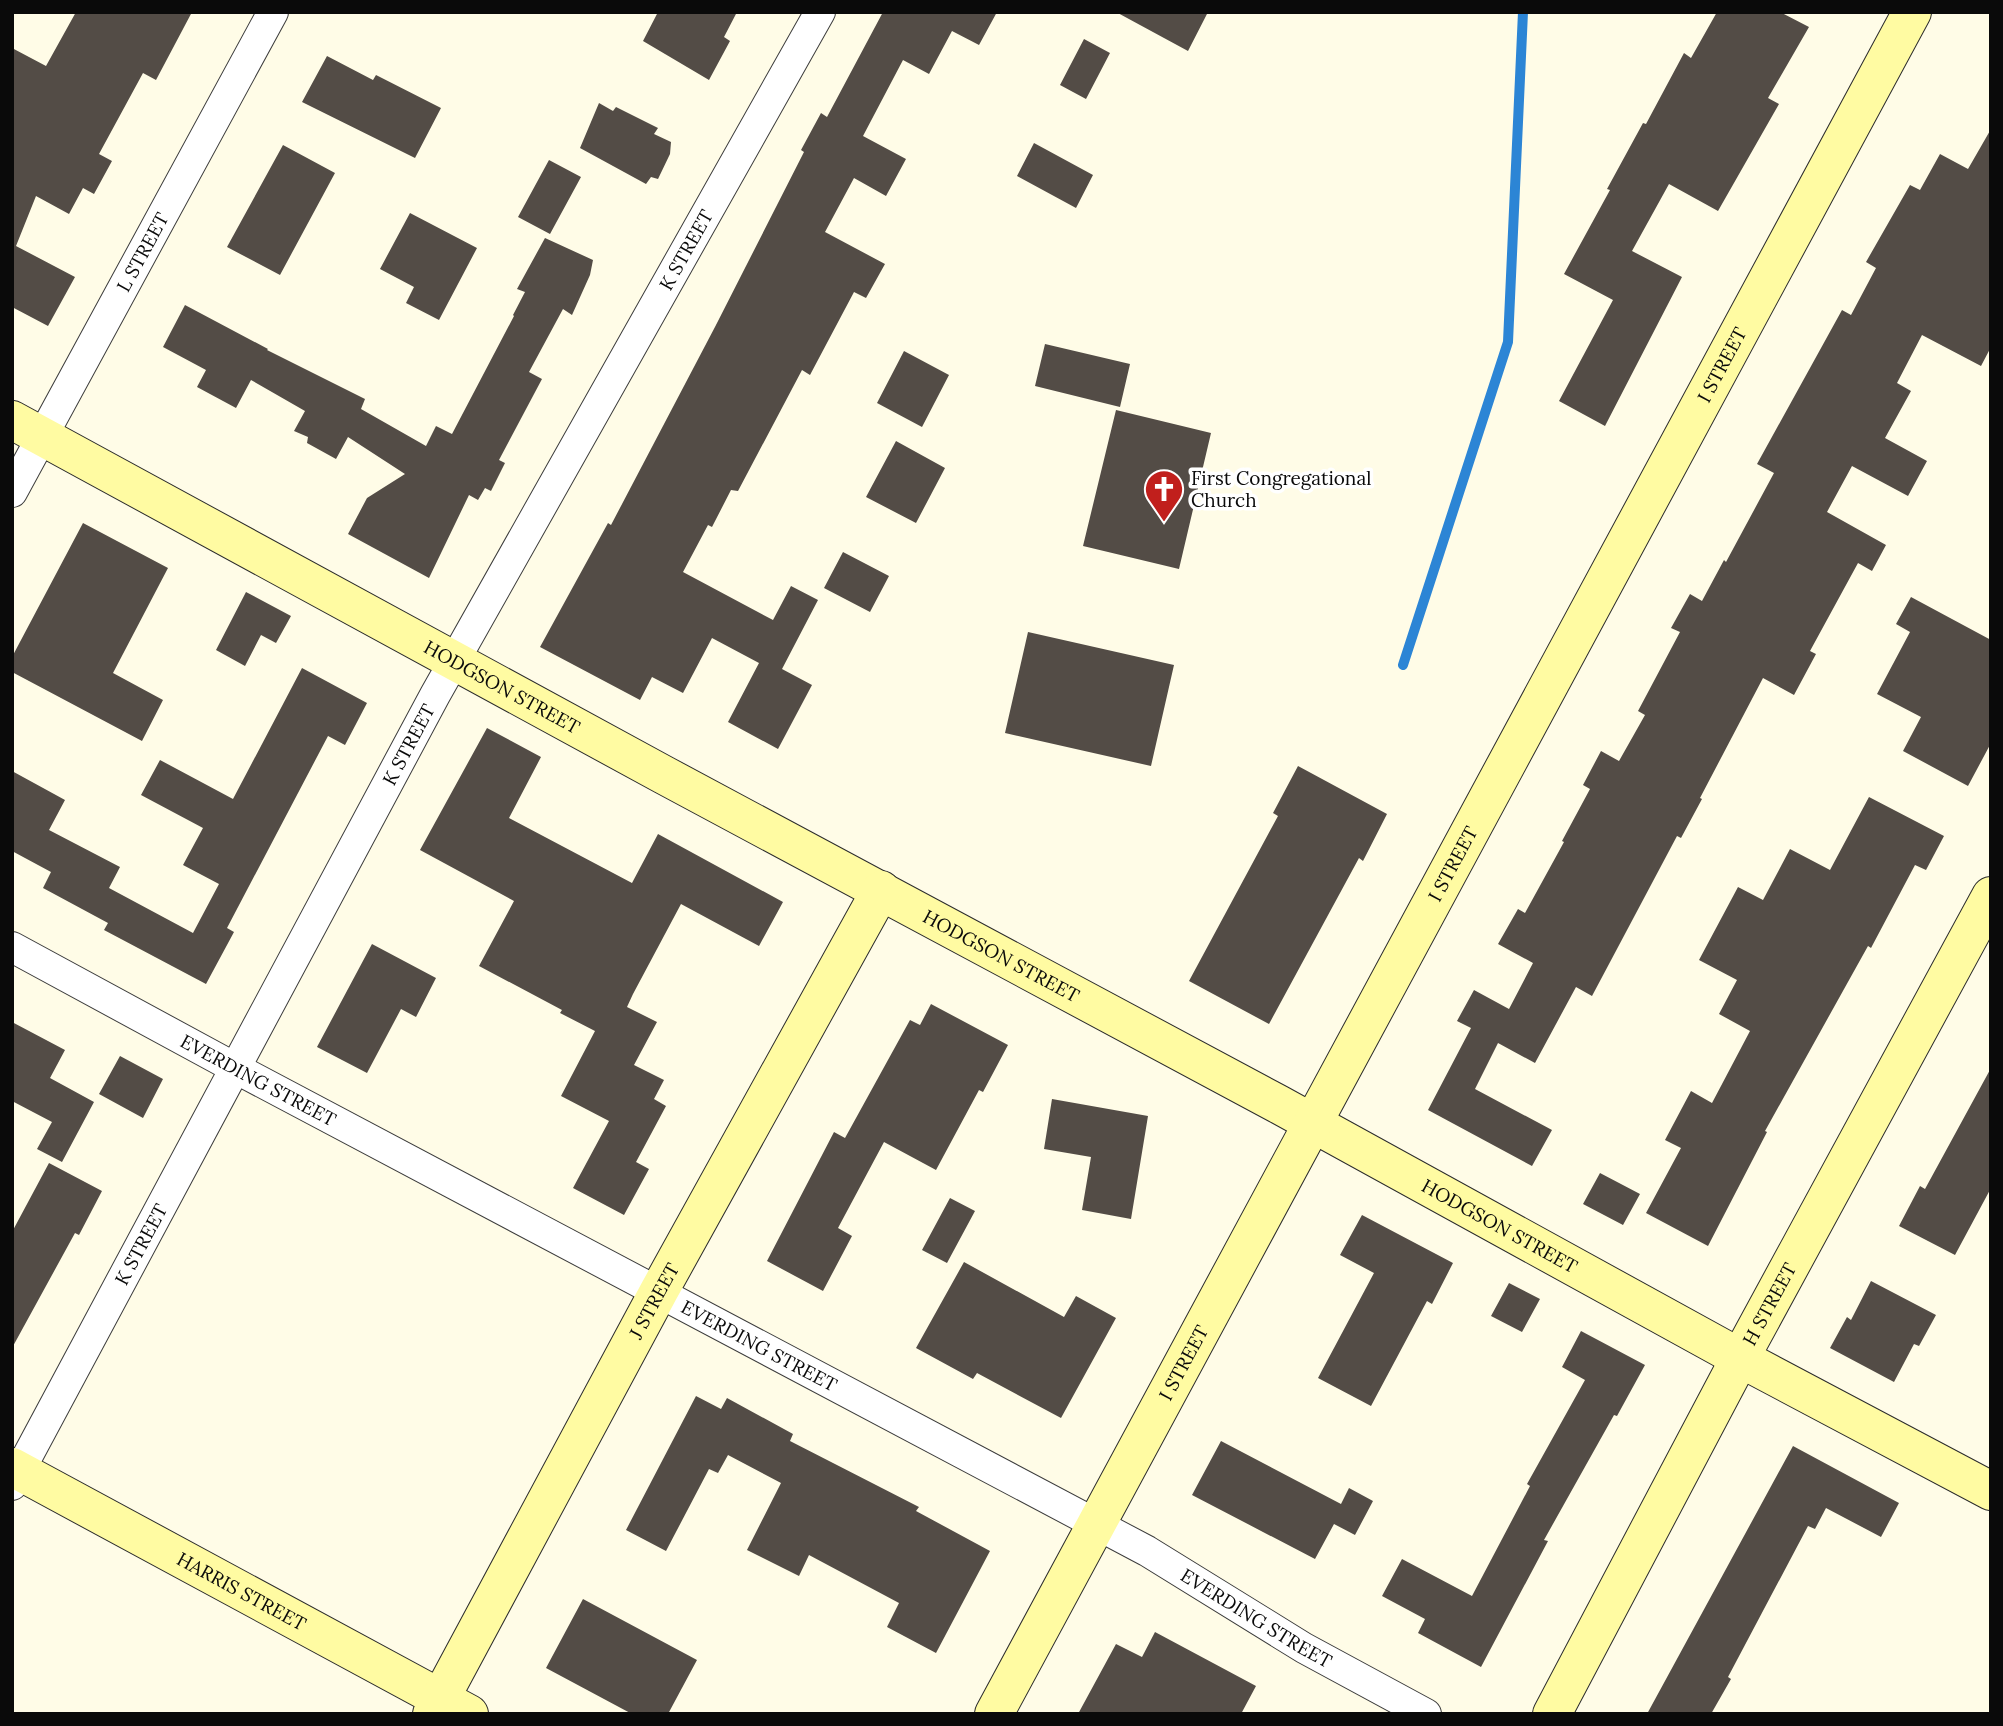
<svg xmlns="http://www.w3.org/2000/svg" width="2003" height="1726" font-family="Lora,serif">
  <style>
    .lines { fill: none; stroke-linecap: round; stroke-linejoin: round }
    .stream { stroke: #2c85d5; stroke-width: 10 }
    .building { fill: #534c46 }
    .street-casing { stroke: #3d3d3d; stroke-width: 32 }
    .secondary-casing { stroke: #2c2c2c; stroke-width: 40 }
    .street { stroke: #fff; stroke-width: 30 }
    .secondary { stroke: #fffba2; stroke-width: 38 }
    .labels { text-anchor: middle; stroke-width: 7; stroke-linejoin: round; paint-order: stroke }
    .street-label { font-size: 19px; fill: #0a0a0a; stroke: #fff }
    .poi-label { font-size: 19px; fill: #0a0a0a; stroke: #fff; text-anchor: start }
  </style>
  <rect width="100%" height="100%" fill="#fffce7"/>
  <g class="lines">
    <!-- stream -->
    <path class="stream" d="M 1403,665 L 1508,342 L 1523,12"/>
  </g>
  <!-- building -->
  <path class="building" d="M 76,12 L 192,12 L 156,80 L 143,73 L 99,154 L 112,161 L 94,194 L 83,188 L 69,214 L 36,196 L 16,246 L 75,277 L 48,326 L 12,307 L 12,48 L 46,66 Z
    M 658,12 L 737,12 L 724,37 L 730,41 L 709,80 L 643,41 Z
    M 883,12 L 997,12 L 979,45 L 952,31 L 929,74 L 903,60 L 863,136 L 906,159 L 886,196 L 854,178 L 825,232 L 885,264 L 866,298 L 854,292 L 810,375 L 802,370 L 738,491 L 731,490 L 712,527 L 708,525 L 683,572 L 773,620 L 791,586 L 818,600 L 782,669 L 812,685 L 778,749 L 728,722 L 759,663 L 712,638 L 683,693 L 652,677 L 640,700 L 540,647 L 608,523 L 611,525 L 716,325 L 804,152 L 801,150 L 821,113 L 827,117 Z
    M 1116,12 L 1208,12 L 1188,51 Z
    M 1717,12 L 1780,12 L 1809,27 L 1768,98 L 1779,104 L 1718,211 L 1669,184 L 1632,251 L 1682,277 L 1605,426 L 1559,401 L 1613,300 L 1564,274 L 1610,190 L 1607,189 L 1643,123 L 1646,124 L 1684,53 L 1691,58 Z
    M 1084,39 L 1110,53 L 1086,99 L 1060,85 Z
    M 327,56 L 373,80 L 376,75 L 441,108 L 415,158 L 302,102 Z
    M 599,103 L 613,111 L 616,107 L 658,128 L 654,134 L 671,142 L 670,154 L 658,179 L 651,177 L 646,184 L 580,148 Z
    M 1991,129 L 1991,347 L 1981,366 L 1922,335 L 1897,383 L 1911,391 L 1885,438 L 1927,461 L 1908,496 L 1852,466 L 1827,512 L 1886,545 L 1872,571 L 1858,563 L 1810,651 L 1816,654 L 1794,695 L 1763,678 L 1700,798 L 1702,799 L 1681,838 L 1677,836 L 1592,996 L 1576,987 L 1535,1063 L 1498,1043 L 1475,1089 L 1552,1130 L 1532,1166 L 1428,1110 L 1471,1028 L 1457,1021 L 1474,990 L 1509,1009 L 1533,963 L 1498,944 L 1518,909 L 1525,913 L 1564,842 L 1562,841 L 1590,789 L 1583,785 L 1601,751 L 1619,761 L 1645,715 L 1638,711 L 1680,632 L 1671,628 L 1690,594 L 1702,601 L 1724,560 L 1726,562 L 1774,473 L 1757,464 L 1842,310 L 1851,315 L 1876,268 L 1866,262 L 1910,185 L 1920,190 L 1940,154 L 1968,169 Z
    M 1034,143 L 1093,175 L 1076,208 L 1017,176 Z
    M 283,145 L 335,173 L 280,275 L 227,247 Z
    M 549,160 L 581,177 L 550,234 L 518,217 Z
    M 410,213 L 477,248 L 439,320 L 406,303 L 414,287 L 380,269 Z
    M 545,238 L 593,260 L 590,275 L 572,315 L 563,309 L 529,372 L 542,379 L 499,460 L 505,463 L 491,491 L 485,488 L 478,500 L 469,495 L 429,578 L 348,534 L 367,498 L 405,474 L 348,437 L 336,459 L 307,443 L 308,437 L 294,431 L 305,411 L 251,380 L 236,408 L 197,387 L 206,370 L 163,347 L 185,305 L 268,349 L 267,350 L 365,399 L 361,409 L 426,446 L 436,426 L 452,434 L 514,316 L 513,315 L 525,292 L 517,289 Z
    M 1045,344 L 1130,364 L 1120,407 L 1035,386 Z
    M 904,351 L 949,375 L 922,427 L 877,403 Z
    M 1116,410 L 1211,433 L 1179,569 L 1083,546 Z
    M 896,441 L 945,468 L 916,523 L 866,497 Z
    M 83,523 L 168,568 L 113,673 L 163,700 L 142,741 L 12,672 L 12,657 Z
    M 843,552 L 889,576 L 870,612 L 824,588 Z
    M 246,592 L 291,616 L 276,643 L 261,635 L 245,666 L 216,650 Z
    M 1911,597 L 1991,640 L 1991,743 L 1968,786 L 1903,751 L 1921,717 L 1877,694 L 1910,632 L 1896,624 Z
    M 1028,632 L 1174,665 L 1151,766 L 1005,733 Z
    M 302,668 L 367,703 L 345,745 L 328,736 L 227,928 L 234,932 L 206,984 L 104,930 L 108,923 L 43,888 L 51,872 L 12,851 L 12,771 L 65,800 L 49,830 L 120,867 L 109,888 L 193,933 L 219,884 L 183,865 L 203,828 L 141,795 L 160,760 L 233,799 Z
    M 487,728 L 541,757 L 509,818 L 632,883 L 658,834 L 783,902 L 759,946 L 681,904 L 633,994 L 627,1007 L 657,1022 L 634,1065 L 664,1080 L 654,1099 L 666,1106 L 636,1162 L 649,1169 L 624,1215 L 573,1188 L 609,1121 L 561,1096 L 595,1031 L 560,1013 L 562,1010 L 479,966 L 514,901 L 420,850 Z
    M 1298,766 L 1387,814 L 1363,861 L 1359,858 L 1269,1024 L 1189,981 L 1278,816 L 1273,813 Z
    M 1869,797 L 1944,836 L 1926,870 L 1915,865 L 1871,948 L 1868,946 L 1765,1131 L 1767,1132 L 1708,1246 L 1646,1213 L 1681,1148 L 1665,1140 L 1691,1091 L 1712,1103 L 1750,1031 L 1719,1014 L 1737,980 L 1699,960 L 1738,887 L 1763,900 L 1790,849 L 1830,870 Z
    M 372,944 L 436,978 L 416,1017 L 401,1009 L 367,1073 L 317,1047 Z
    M 931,1004 L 1008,1045 L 983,1092 L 979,1090 L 936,1170 L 884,1142 L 838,1228 L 852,1236 L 823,1291 L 767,1261 L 834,1132 L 845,1138 L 910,1020 L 920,1025 Z
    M 12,1022 L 65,1050 L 50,1078 L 94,1102 L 62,1162 L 37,1149 L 52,1122 L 12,1101 Z
    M 120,1056 L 163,1079 L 143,1118 L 99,1094 Z
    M 1991,1068 L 1991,1188 L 1955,1255 L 1899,1226 L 1920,1186 L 1925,1189 Z
    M 1052,1099 L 1148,1116 L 1131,1219 L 1082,1210 L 1091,1157 L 1044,1149 Z
    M 49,1163 L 102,1191 L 79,1235 L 75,1233 L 12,1348 L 12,1232 Z
    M 1600,1173 L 1640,1194 L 1623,1225 L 1583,1204 Z
    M 950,1198 L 975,1211 L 947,1263 L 922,1250 Z
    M 1362,1215 L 1453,1263 L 1432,1304 L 1427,1301 L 1371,1406 L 1318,1378 L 1374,1273 L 1340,1255 Z
    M 964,1262 L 1064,1317 L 1076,1296 L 1116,1318 L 1061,1418 L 977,1373 L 973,1379 L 916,1348 Z
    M 1871,1281 L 1936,1315 L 1919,1346 L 1914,1344 L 1894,1382 L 1830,1348 L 1847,1317 L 1851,1320 Z
    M 1509,1283 L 1540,1299 L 1522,1332 L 1491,1316 Z
    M 1581,1331 L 1645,1365 L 1617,1416 L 1614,1415 L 1544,1540 L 1548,1541 L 1481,1667 L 1418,1633 L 1425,1619 L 1382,1596 L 1402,1559 L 1472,1596 L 1530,1486 L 1527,1484 L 1585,1380 L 1562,1367 Z
    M 696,1396 L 721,1409 L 727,1398 L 793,1434 L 790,1441 L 919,1507 L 916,1511 L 990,1551 L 936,1653 L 887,1627 L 899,1603 L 809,1555 L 799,1576 L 747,1550 L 781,1483 L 728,1455 L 718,1473 L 709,1469 L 666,1551 L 626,1530 Z
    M 1221,1441 L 1341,1504 L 1349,1488 L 1373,1501 L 1355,1535 L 1334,1524 L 1315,1559 L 1192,1495 Z
    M 1793,1446 L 1899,1503 L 1881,1537 L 1826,1508 L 1815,1529 L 1808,1526 L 1728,1677 L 1731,1679 L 1711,1714 L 1647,1714 Z
    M 583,1599 L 697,1660 L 668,1714 L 632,1714 L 546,1668 Z
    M 1155,1632 L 1256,1686 L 1241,1714 L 1078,1714 L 1116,1644 L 1142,1657 Z"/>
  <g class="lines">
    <!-- street casing -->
    <g class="street-casing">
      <g id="street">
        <path id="s1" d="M 12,492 L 273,12"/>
        <path id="s2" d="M 12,947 L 237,1069 L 1147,1551 L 1304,1648 L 1426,1714"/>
        <path id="s3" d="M 12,1485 L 435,695 L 820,12"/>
      </g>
    </g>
    <!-- secondary casing -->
    <g class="secondary-casing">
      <g id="secondary">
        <path id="s4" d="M 12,420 L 664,775 L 1278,1104 L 1740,1358 L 1991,1491"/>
        <path id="s5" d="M 12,1467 L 469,1714"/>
        <path id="s6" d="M 432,1714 L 659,1291 L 881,890"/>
        <path id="s7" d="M 994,1714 L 1912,12"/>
        <path id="s8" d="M 1552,1714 L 1740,1358 L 1991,896"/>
      </g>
    </g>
    <!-- street -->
    <use href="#street" class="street"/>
    <!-- secondary -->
    <use href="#secondary" class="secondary"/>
  </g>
  <!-- icons -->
  <defs>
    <g id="church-pin" transform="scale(2.0125)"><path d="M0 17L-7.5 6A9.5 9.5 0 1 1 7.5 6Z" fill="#c11f1c" stroke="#fff"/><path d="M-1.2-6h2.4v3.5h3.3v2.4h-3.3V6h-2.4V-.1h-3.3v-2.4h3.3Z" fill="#fff"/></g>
  </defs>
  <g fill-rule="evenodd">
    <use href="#church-pin" x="1164" y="489"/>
  </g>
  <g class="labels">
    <!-- street labels -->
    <g class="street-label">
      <text dy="7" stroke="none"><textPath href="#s3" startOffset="1407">K STREET</textPath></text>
      <text dy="7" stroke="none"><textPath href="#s1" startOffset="273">L STREET</textPath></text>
      <text dy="7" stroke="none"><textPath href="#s7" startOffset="1533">I STREET</textPath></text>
      <text dy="7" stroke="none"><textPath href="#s4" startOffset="558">HODGSON STREET</textPath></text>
      <text dy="7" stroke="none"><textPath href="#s3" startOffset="840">K STREET</textPath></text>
      <text dy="7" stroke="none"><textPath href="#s7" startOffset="966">I STREET</textPath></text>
      <text dy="7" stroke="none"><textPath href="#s4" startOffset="1125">HODGSON STREET</textPath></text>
      <text dy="7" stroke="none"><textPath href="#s2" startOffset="280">EVERDING STREET</textPath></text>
      <text dy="7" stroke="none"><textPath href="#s4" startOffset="1692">HODGSON STREET</textPath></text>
      <text dy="7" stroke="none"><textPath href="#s3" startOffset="273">K STREET</textPath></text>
      <text dy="7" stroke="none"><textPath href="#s6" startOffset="469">J STREET</textPath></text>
      <text dy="7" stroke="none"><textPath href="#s8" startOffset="464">H STREET</textPath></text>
      <text dy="7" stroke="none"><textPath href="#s2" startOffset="847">EVERDING STREET</textPath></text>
      <text dy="7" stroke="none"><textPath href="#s7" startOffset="399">I STREET</textPath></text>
      <text dy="7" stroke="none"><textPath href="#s5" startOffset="261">HARRIS STREET</textPath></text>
      <text dy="7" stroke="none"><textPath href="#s2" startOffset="1414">EVERDING STREET</textPath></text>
    </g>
    <!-- poi labels -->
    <g class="poi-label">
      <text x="1191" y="485">First Congregational<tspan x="1191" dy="22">Church</tspan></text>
    </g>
  </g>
  <!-- border -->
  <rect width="2003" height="1726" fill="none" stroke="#0a0a0a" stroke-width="28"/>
</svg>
